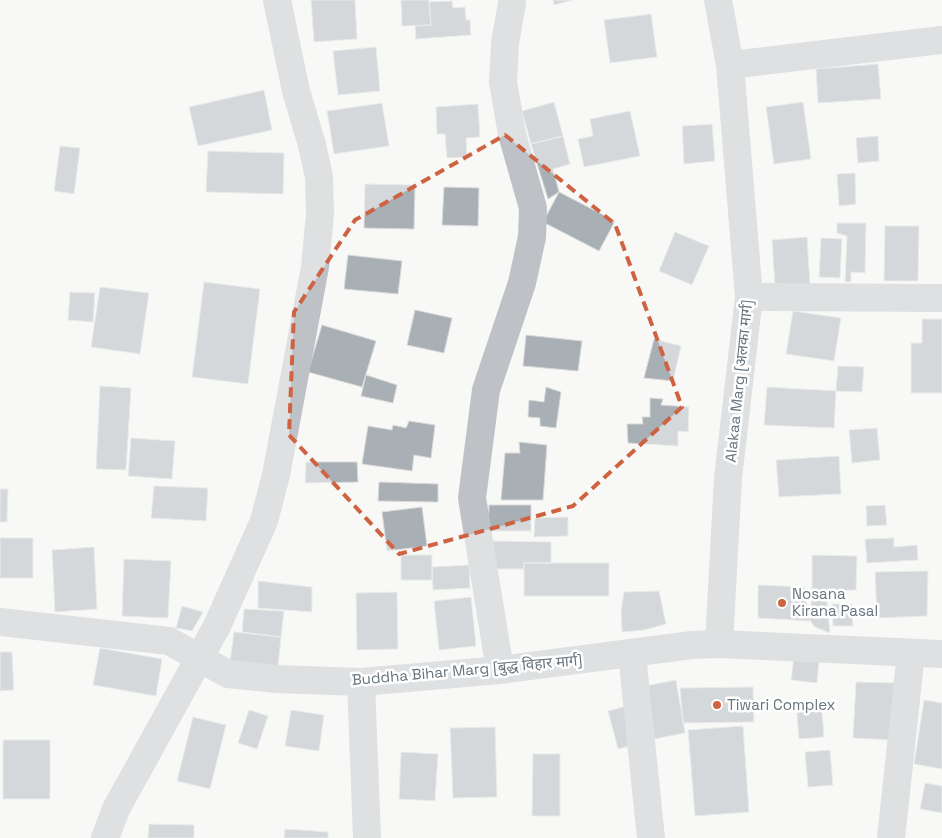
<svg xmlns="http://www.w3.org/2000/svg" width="942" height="838" font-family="'Space Grotesk','Noto Sans Devanagari',sans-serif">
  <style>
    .building { fill: #a8afb5; stroke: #dadad9 }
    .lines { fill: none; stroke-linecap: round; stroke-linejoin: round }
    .street { stroke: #bec2c6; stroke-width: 28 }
    .marked { fill: none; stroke: #ce6241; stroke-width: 4; stroke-dasharray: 10 6; stroke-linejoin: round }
    .poi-dot { fill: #ce6241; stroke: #fff; stroke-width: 2 }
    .labels { text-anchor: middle; stroke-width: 5; stroke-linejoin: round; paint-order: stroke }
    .street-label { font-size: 15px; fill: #66747e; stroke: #fff }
    .poi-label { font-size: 15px; fill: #66747e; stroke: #fff; text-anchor: start }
  </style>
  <rect width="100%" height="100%" fill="#f8f9f7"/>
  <!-- building -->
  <path class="building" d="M 311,0 L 355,0 L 357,39 L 314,42 Z
    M 401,0 L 429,0 L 431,25 L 402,26 Z
    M 553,0 L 573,0 L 554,5 Z
    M 452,1 L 453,8 L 465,7 L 466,20 L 470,20 L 471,35 L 416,39 L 415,26 L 431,25 L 429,2 Z
    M 651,14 L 657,57 L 610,63 L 604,20 Z
    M 376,47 L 380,91 L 338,95 L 333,51 Z
    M 878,64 L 881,99 L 818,103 L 816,69 Z
    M 264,90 L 272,130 L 198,146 L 189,107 Z
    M 554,102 L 563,136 L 531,144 L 522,111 Z
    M 803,102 L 811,159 L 774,164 L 766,107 Z
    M 382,103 L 389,146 L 334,154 L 327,111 Z
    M 478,104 L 480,137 L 466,138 L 467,157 L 447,158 L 445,134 L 437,134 L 436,107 Z
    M 630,111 L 640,156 L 584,167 L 578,139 L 593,136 L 590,119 Z
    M 712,124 L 715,161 L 684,164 L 682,126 Z
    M 563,136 L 570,164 L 553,169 L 559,192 L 548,199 L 531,144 Z
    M 878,136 L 879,161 L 858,163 L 856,138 Z
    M 60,146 L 80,148 L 74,194 L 54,191 Z
    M 208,151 L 284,153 L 283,194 L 206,192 Z
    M 855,173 L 856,204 L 839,206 L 837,174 Z
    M 365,184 L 415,185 L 414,229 L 364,228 Z
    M 444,187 L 479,188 L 478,226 L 442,225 Z
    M 559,192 L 615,221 L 599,251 L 543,222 Z
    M 837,223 L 866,223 L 865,273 L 851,272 L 851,282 L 845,282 L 847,236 L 837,233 Z
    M 885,226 L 919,226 L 918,281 L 884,281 Z
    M 675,232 L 709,246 L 692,285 L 659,271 Z
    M 807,237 L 810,285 L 775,287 L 772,240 Z
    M 821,238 L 842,239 L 840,278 L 819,277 Z
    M 348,255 L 402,261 L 398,294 L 344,289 Z
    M 204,282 L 260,289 L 248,384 L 192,377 Z
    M 100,287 L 149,293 L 140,354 L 91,347 Z
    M 70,292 L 95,293 L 93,322 L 68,320 Z
    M 415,310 L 452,318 L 444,353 L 407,345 Z
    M 793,311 L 841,318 L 834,361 L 786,354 Z
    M 922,319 L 942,319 L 942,393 L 911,393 L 911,343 L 922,343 Z
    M 322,325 L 376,341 L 362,387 L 308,372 Z
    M 526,335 L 582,341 L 578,371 L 523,366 Z
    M 654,339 L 681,346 L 673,381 L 644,378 Z
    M 838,366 L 864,367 L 862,392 L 836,391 Z
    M 366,375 L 397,385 L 393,403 L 361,396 Z
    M 100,386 L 131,388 L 126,470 L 96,469 Z
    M 546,387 L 561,392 L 556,428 L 540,426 L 540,418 L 528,417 L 529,400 L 544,402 Z
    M 767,387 L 836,391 L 834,428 L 764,425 Z
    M 650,398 L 663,399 L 661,405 L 689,407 L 688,432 L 678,431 L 678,446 L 628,443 L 627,424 L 643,424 L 642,417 L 650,417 Z
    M 409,421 L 435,425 L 431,458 L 414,455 L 412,471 L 362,464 L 368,426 L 392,430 L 393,425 L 406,428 Z
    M 877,428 L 880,460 L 852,463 L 849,430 Z
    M 131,438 L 175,441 L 172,479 L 128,476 Z
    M 519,442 L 547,445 L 543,500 L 501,500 L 505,453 L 520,453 Z
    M 839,456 L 841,494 L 779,497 L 776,460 Z
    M 306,462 L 357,462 L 358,482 L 305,483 Z
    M 379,482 L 438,484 L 438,502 L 378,501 Z
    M 154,486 L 208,488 L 206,521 L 151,518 Z
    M 0,489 L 8,489 L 7,522 L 0,522 Z
    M 489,505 L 531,505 L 531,531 L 488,531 Z
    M 885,505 L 887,525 L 867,526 L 866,506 Z
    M 422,507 L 427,546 L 387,551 L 382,512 Z
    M 568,517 L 568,536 L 534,537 L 535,518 Z
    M 0,538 L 33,538 L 33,578 L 0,578 Z
    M 894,538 L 894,547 L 917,545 L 918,560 L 867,563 L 865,539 Z
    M 492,541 L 551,542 L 551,563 L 524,563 L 524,569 L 491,569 Z
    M 94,547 L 97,609 L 55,612 L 52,550 Z
    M 401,555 L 432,555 L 432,580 L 401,580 Z
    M 812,555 L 857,556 L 856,590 L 812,591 Z
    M 124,559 L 171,561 L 168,618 L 122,616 Z
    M 524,563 L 609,563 L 609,596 L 524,596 Z
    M 469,565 L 470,588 L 433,590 L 432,567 Z
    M 928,571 L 927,616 L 877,618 L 875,572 Z
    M 258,581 L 312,587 L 312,612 L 258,608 Z
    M 758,585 L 804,587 L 810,621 L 758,618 Z
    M 659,591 L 666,624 L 644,630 L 622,632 L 621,612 L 624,592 Z
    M 812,591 L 826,592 L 830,633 L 815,627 L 810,621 Z
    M 397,592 L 398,649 L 357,650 L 356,593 Z
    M 471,597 L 476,646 L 439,650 L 434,601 Z
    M 832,604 L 852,604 L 853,626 L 833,626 Z
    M 182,606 L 203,612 L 192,631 L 176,628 Z
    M 244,609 L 284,611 L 281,637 L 242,632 Z
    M 234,632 L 281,637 L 278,666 L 230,662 Z
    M 100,648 L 162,659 L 156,696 L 93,685 Z
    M 0,652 L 12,652 L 14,690 L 0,691 Z
    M 794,657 L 819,660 L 817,683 L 791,680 Z
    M 676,680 L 685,733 L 654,739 L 645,686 Z
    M 856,682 L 896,683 L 893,740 L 853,738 Z
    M 753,687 L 754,722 L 683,723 L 680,688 Z
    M 821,699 L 824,737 L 799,739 L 796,701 Z
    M 924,700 L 942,703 L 942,769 L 914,764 Z
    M 627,706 L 637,744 L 618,749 L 608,711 Z
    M 249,710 L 268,716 L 257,749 L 238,743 Z
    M 291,710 L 324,715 L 319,751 L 285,746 Z
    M 193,717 L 226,725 L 210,789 L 177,781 Z
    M 743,726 L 749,812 L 695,816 L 688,730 Z
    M 495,727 L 497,797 L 453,798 L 450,728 Z
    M 3,740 L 50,740 L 50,799 L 3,799 Z
    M 830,750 L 833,785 L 808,787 L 805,752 Z
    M 401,752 L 438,754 L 435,801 L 399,799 Z
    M 533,754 L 560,754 L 560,816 L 532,816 Z
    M 925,783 L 942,786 L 942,813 L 920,809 Z
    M 149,824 L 194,825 L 194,838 L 148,838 Z
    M 285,829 L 328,832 L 328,838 L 284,838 Z"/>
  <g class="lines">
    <!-- street -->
    <path class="street" d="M 718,0 L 730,65 L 749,297 L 728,478 L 719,644
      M 730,65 L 942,40
      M 749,297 L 942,298
      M 0,622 L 169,641 L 228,674 L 276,679 L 361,682 L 500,670 L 692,645 L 719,644 L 942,654
      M 632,654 L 651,838
      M 500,670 L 472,498 L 486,390 L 522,283 L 532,237 L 533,208 L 512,134 L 503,82 L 505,43 L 512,3
      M 361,682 L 367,838
      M 105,838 L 116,809 L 217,626 L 264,521 L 276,475 L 315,267 L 320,214 L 319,177 L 312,145 L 296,91 L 277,0
      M 891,838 L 911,653"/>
  </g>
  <!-- marked area -->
  <path d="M0 0H942V838H0ZM 505,135 L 615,224 L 682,407 L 573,506 L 399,554 L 289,435 L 294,312 L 355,220 Z" fill="#f8f9f7" fill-opacity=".55" fill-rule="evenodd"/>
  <path class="marked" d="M 505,135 L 615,224 L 682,407 L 573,506 L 399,554 L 289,435 L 294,312 L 355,220 Z"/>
  <!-- markers -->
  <g class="poi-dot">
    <circle cx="782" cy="603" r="5"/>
    <circle cx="717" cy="705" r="5"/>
  </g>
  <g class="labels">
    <!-- street labels -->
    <g class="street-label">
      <text transform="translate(739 381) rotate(-84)" y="5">Alakaa Marg [अलका मार्ग]</text>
      <text transform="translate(467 670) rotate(-5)" y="5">Buddha Bihar Marg [बुद्ध विहार मार्ग]</text>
    </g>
    <!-- poi labels -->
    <g class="poi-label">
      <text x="792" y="599">Nosana<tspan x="792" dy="17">Kirana Pasal</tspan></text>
      <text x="727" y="710">Tiwari Complex</text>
    </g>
  </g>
</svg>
